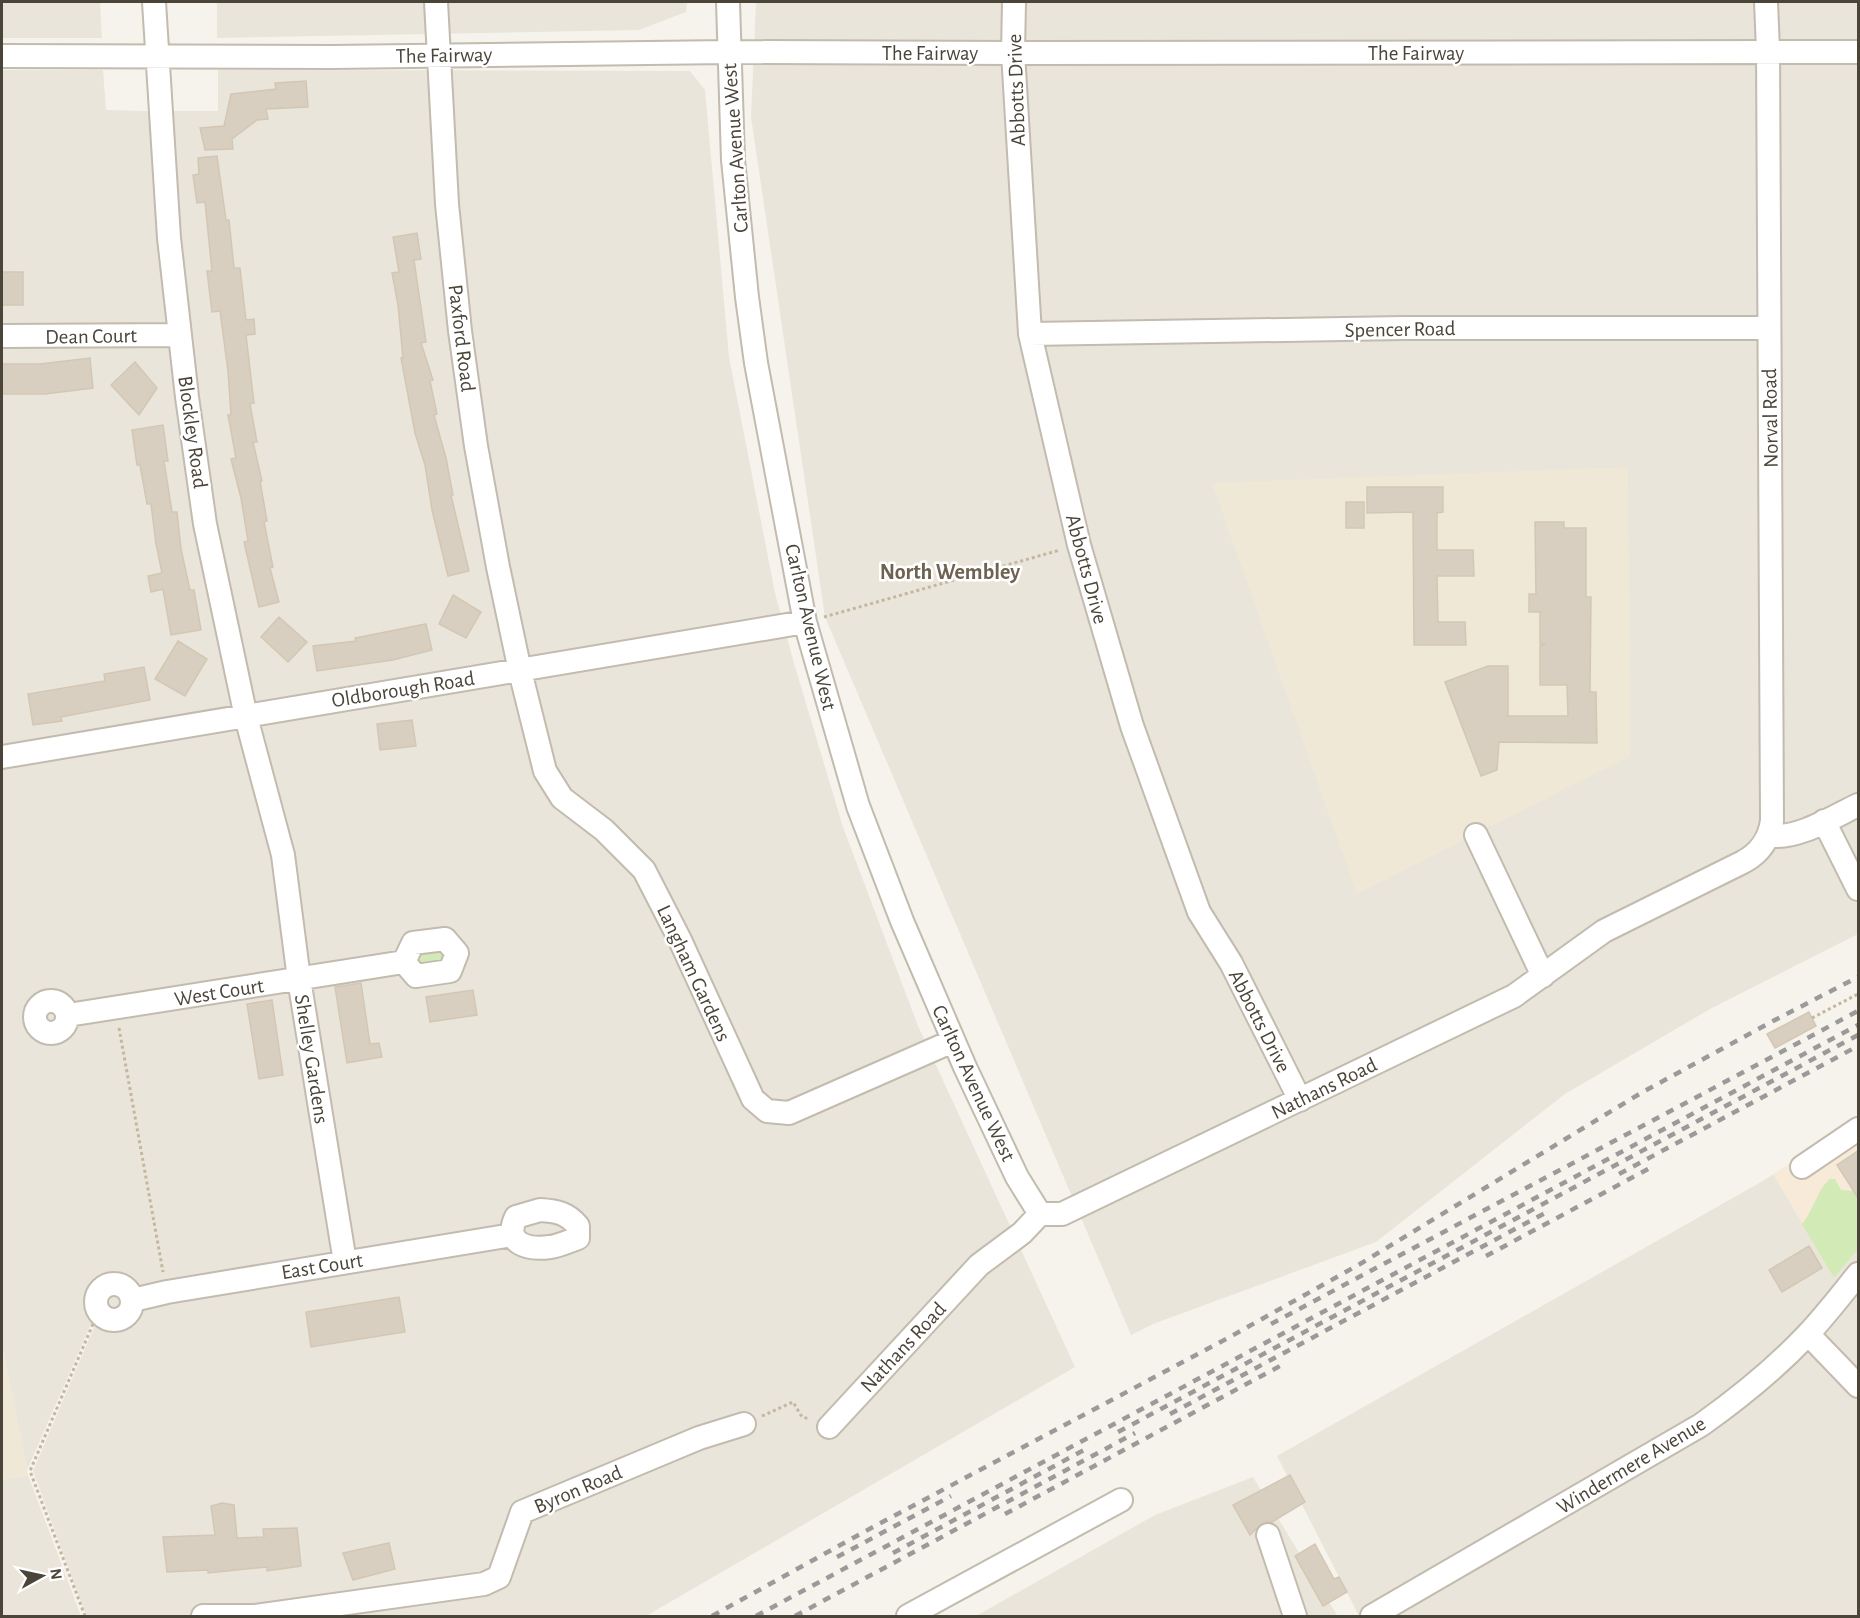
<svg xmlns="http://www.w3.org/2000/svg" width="1860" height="1618" font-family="'Alegreya Sans',sans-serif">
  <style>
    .residential { fill: #eae5da }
    .commercial { fill: #f7ead8 }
    .education { fill: #efe8d6 }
    .green { fill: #d2eab5 }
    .building { fill: #d8cfc1; stroke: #d3c7b4; stroke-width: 1.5 }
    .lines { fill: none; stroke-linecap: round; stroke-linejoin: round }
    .minor-casing { stroke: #c2bbae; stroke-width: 26 }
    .path { stroke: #c4b79f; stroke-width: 3; stroke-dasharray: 3 3; stroke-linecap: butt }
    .minor { stroke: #fff; stroke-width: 22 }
    .rail { stroke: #9a9a9a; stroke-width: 4.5; stroke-dasharray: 8 8; stroke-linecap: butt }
    .labels { text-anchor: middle; stroke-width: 5; stroke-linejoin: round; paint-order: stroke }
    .street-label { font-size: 21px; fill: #4b4439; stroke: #fff }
    .neighbourhood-label { font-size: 22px; font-weight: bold; fill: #6e6250; stroke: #fff }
  </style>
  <rect width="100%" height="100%" fill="#f6f3ec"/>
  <!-- residential -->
  <path class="residential" d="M 2,2 L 100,2 L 102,38 L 2,38 Z
    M 217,2 L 687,2 L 686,12 L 639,30 L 217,38 Z
    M 756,2 L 1858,2 L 1858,934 L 1710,1009 L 1565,1094 L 1376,1242 L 1153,1324 L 1131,1335 L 825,617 L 751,117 Z
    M 2,70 L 103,70 L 106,110 L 146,111 L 218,111 L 218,70 L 690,71 L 705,90 L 729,357 L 775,593 L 793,660 L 843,827 L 918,1026 L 1075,1367 L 646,1616 L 86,1616 L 33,1471 L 95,1325 L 91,1324 L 27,1470 L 2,1346 Z
    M 1858,1122 L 1858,1616 L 1359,1616 L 1277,1456 L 1761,1182 Z
    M 28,1475 L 81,1616 L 2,1616 L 2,1480 Z
    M 1253,1477 L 1337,1615 L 976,1616 L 1155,1515 Z"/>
  <!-- commercial -->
  <path class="commercial" d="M 1858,1122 L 1858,1249 L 1834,1278 L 1773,1174 Z"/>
  <!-- education -->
  <path class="education" d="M 1628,467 L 1630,756 L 1357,894 L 1212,483 Z
    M 2,1346 L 28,1475 L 2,1480 Z"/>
  <!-- green -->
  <path class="green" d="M 437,947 L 445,954 L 445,962 L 418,968 L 415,953 Z
    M 1830,1179 L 1835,1179 L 1841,1190 L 1854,1191 L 1858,1198 L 1858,1249 L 1834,1278 L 1802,1224 C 1813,1211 1819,1187 1830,1179 Z"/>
  <!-- building -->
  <path class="building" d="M 306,81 L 308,107 L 266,109 L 268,119 L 257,120 L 232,139 L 233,149 L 205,150 L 200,128 L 224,126 L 231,94 L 276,89 L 275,83 Z
    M 217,156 L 226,220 L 229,220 L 234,268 L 240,268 L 246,320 L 254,319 L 255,334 L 246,335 L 254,403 L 250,404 L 257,442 L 253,442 L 262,481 L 260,481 L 267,521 L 264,522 L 273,567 L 270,568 L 279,602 L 259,607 L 244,542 L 248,541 L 241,498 L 231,459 L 236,458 L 228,415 L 231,415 L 228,371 L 220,311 L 212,312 L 207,271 L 212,271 L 205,202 L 197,203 L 193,175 L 199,174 L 198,158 Z
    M 417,233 L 421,259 L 414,260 L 426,342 L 421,343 L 433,380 L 430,381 L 437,414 L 434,415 L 446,458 L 453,495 L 451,495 L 469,571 L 448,576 L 432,510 L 425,465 L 415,433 L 401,358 L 403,358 L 398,305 L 392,273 L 399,272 L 393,237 Z
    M 2,272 L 23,272 L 23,305 L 2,305 Z
    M 90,358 L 93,388 L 45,394 L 2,394 L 2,364 L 40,364 Z
    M 135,362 L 157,388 L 139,415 L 111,385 Z
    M 163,425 L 168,461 L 164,461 L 172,512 L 177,512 L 181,549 L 190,590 L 194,590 L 201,630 L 171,635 L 163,589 L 151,592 L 148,576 L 162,573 L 156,544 L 151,504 L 147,504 L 140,465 L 137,465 L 132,430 Z
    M 1367,487 L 1443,487 L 1443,512 L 1437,513 L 1437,550 L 1473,550 L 1474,576 L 1437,576 L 1438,622 L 1465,622 L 1466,645 L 1414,645 L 1413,512 L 1367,513 Z
    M 1346,502 L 1364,502 L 1364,528 L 1346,528 Z
    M 1535,522 L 1564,522 L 1564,528 L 1586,528 L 1586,597 L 1591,597 L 1590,692 L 1596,692 L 1597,743 L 1499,742 L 1497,770 L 1481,776 L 1445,682 L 1488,666 L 1508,666 L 1508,716 L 1568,716 L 1567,685 L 1540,685 L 1540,646 L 1546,644 L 1540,644 L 1540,612 L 1529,612 L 1529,594 L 1536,594 Z
    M 453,595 L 481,612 L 466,638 L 439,624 Z
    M 279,617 L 307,642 L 288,662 L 261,637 Z
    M 426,624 L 432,650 L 393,660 L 317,671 L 313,646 L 356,641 L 355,638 Z
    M 178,641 L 207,659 L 185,696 L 155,679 Z
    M 144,667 L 150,700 L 61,717 L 62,721 L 33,725 L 28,694 L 105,681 L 104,674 Z
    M 412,720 L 416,746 L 380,750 L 377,724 Z
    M 361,983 L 370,1044 L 379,1043 L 382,1057 L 347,1063 L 335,987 Z
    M 473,990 L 477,1015 L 430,1022 L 426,997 Z
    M 272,1000 L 283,1075 L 259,1079 L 247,1004 Z
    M 1809,1012 L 1816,1026 L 1775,1048 L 1767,1034 Z
    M 1858,1151 L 1858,1198 L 1837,1165 Z
    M 1809,1246 L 1822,1268 L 1782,1292 L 1769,1270 Z
    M 399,1297 L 405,1332 L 311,1347 L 306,1312 Z
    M 1290,1475 L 1305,1502 L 1272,1522 L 1263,1522 L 1250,1535 L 1233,1505 Z
    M 222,1503 L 234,1505 L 237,1538 L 264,1537 L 263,1529 L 297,1528 L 301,1566 L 267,1571 L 267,1567 L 208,1573 L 208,1570 L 167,1572 L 163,1537 L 215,1535 L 211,1506 Z
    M 389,1543 L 395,1569 L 353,1580 L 343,1553 Z
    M 1315,1544 L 1334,1579 L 1339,1577 L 1347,1592 L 1323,1606 L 1295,1556 Z"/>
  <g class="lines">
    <!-- minor casing -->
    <g class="minor-casing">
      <path id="minor" d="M 154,2 L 169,238 L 187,397 L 205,524 L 246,717 L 283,855 L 299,979 L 345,1262
        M 436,2 L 447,204 L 460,331 L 476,446 L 498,567 L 520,671 L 545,771 L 562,798 L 604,830 L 644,870 L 680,940 L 753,1099 L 767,1111 L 789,1113 L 953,1041
        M 728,2 L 733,160 L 747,297 L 756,363 L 805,622 L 858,806 L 902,921 L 965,1067 L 1017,1177 L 1040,1214
        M 1014,2 L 1013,53 L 1030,334 L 1079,545 L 1132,726 L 1199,912 L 1231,963 L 1300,1100
        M 2,56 L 332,57 L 728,52 L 1013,53 L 1858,52
        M 1030,334 L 1403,328 L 1769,328
        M 2,336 L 180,335
        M 2,757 L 805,622
        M 1824,821 L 1858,889
        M 1476,835 L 1543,976
        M 1770,835 C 1795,841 1835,816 1858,805
        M 445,939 L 457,953 L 450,971 L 416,976 L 404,962 L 413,943 Z
        M35 1017a16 16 0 1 1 32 0a16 16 0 1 1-32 0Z
        M 68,1015 L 404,962
        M 1802,1167 L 1858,1129
        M 540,1210 C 557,1211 567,1213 578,1226 L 578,1238 C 569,1241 559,1246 550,1247 C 528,1250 503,1244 516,1217 Z
        M96 1302a18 18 0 1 1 36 0a18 18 0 1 1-36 0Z
        M 133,1300 L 167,1292 L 512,1235
        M 1808,1334 L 1858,1386
        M 829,1427 L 979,1265 L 1022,1233 L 1040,1214 L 1062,1214 L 1514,996 L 1604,931 L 1743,862 C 1760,853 1769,840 1772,821 L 1768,50 L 1766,2
        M 1268,1535 L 1295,1616
        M 203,1616 L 255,1616 L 484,1584 L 499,1577 L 522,1512 L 699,1438 L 744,1424
        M 908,1616 L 1121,1500
        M 1372,1616 L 1701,1425 C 1739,1398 1775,1369 1807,1335 C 1825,1316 1842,1294 1858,1274"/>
    </g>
    <!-- path -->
    <path class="path" d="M 824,617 L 1060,550
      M 1812,1018 L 1858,994
      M 119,1028 L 163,1272
      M 762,1416 L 793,1402 L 802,1417 L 810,1419
      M 85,1616 L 30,1471 L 93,1324 L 108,1319"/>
    <!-- minor -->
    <use href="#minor" class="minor"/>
    <!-- rail -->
    <path class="rail" d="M 1619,1174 L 1858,1046
      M 1486,1256 L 1650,1168
      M 1271,1324 L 1858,1011
      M 1170,1414 L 1545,1213
      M 1118,1432 L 1858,1035
      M 1005,1514 L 1280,1366
      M 893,1553 L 1084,1450
      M 837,1557 L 951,1496
      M 712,1616 L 873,1527 L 1228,1338 L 1360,1264 L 1641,1093 L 1773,1021 L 1858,977
      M 756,1616 L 1858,1025
      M 795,1616 L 1135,1433"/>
  </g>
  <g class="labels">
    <!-- street labels -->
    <g class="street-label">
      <text x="930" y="60">The Fairway</text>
      <text x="1416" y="60">The Fairway</text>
      <text transform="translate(444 55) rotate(-1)" y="7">The Fairway</text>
      <text transform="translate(1016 90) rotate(-92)" y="7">Abbotts Drive</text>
      <text transform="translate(735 148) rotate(-94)" y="7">Carlton Avenue West</text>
      <text transform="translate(1400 329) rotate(-1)" y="7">Spencer Road</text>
      <text transform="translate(91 336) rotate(-1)" y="7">Dean Court</text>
      <text transform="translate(462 338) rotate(83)" y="7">Paxford Road</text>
      <text transform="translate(1770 418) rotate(-91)" y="7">Norval Road</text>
      <text transform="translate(193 432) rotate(82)" y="7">Blockley Road</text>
      <text transform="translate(1087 569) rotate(75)" y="7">Abbotts Drive</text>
      <text transform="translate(811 627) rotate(77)" y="7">Carlton Avenue West</text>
      <text transform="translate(403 689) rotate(-9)" y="7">Oldborough Road</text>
      <text transform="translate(694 973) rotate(65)" y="7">Langham Gardens</text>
      <text transform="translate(219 992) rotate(-9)" y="7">West Court</text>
      <text transform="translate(1260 1021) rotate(63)" y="7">Abbotts Drive</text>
      <text transform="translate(312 1059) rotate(81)" y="7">Shelley Gardens</text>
      <text transform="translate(974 1083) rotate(65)" y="7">Carlton Avenue West</text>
      <text transform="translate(1324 1088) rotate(-26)" y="7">Nathans Road</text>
      <text transform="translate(322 1266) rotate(-9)" y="7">East Court</text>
      <text transform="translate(903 1347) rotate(-47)" y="7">Nathans Road</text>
      <text transform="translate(1631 1465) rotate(-31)" y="7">Windermere Avenue</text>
      <text transform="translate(578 1489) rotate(-23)" y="7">Byron Road</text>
    </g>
    <!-- neighbourhood labels -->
    <g class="neighbourhood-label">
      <text x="950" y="579">North Wembley</text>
    </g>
  </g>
  <!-- border -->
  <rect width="1860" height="1618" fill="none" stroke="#4b4439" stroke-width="6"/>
  <!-- north arrow -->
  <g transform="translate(42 1576) rotate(82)" stroke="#ffffff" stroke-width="4.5" paint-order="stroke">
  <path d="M0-4.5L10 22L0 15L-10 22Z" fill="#4b4439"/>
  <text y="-9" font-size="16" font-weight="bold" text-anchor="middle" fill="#4b4439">N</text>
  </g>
</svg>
